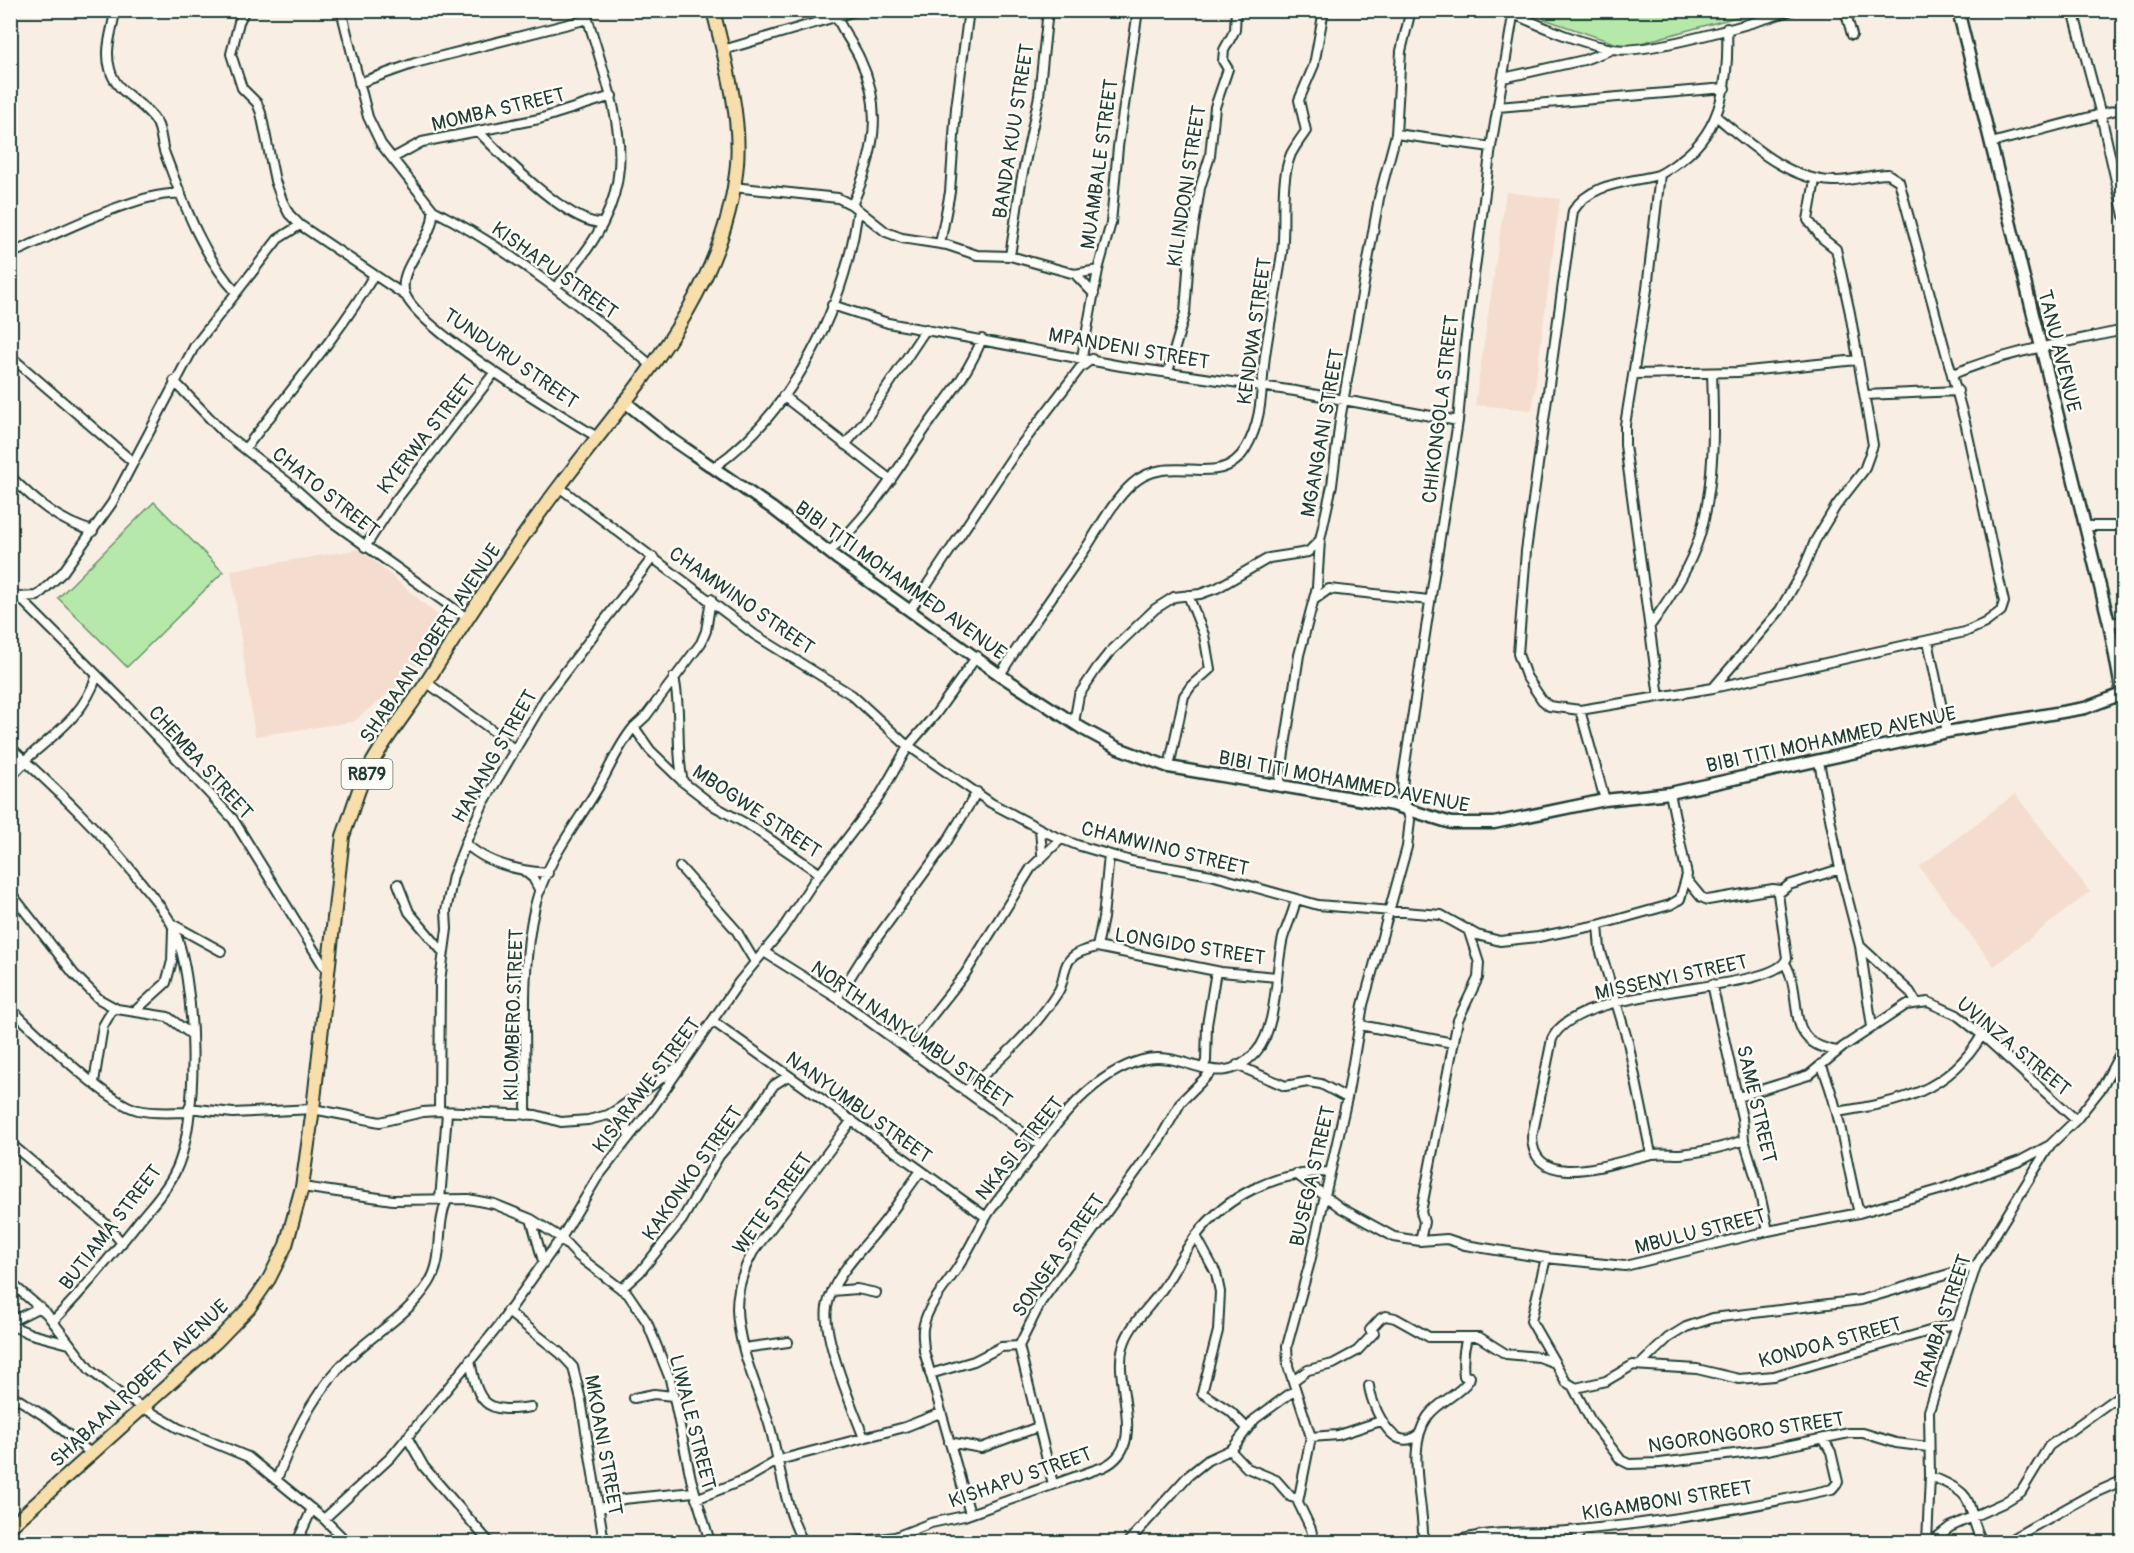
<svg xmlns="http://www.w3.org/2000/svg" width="2134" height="1553" font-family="Pangolin,sans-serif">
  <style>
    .built { fill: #f4ddce }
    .green { fill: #b5e8a9; stroke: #6a926e; stroke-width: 1.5 }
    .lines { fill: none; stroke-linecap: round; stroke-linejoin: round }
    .street-casing { stroke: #1f3d34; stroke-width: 12 }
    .secondary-casing { stroke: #1f3d34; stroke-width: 15 }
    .primary-casing { stroke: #1f3d34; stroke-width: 16 }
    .street { stroke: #fdfcf7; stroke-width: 8 }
    .secondary { stroke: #fdfcf7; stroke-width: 10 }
    .primary { stroke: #f8deab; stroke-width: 12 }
    .labels { text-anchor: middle; stroke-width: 5; stroke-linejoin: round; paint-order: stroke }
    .shield { fill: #fdfcf7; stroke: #62766e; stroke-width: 1.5 }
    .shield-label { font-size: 18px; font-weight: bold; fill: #1f3d34 }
    .street-label { font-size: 20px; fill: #1f3d34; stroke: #fdfcf7 }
  </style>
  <rect width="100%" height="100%" fill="#f9eee4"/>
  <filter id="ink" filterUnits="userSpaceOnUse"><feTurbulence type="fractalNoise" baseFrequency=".0167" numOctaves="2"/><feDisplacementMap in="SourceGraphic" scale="12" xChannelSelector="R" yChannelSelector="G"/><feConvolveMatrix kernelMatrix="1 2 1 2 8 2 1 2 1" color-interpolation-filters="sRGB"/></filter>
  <g filter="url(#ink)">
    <!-- built -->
    <path class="built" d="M 1506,192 L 1560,199 L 1532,410 L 1475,405 Z
      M 360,549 L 442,619 L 411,675 L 353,722 L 255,736 L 231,570 Z
      M 2015,794 L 2090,892 L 1994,966 L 1919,867 Z"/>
    <!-- green -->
    <path class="green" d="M 1545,10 L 1759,11 L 1626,47 L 1544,19 Z
      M 154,502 L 223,572 L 127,667 L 58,598 Z"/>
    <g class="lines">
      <!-- street casing -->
      <g class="street-casing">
        <path id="street" d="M 115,10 C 113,30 104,48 110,69 C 116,95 145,101 157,123 C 162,133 161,144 165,154 C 183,201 201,254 236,292
          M 245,10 L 239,22 L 231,54 L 242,88 L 257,103 L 261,113 L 275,181 L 282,200 L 289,214 L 300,225 L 406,296
          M 341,10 L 368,117 L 381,144 L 433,210 C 435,239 400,264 404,290 C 409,325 563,416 597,437
          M 834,10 C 839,27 853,43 860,59 C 884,109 874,156 852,205
          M 1845,10 L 1852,35
          M 2073,10 L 2101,115 L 2124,216
          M 1514,14 C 1545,28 1579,43 1613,49 C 1645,55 1758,22 1792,10
          M 723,50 L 859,10
          M 1503,78 L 1584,60 L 1613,49
          M 359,83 L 415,63 L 588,19
          M 1498,107 L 1725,88
          M 1717,117 C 1750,144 1788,180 1833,181 C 1852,182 1870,174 1888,174 L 1899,181 L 1966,426 L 2004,602 L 2001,611 L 1985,623 L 1965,632 L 1713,688 L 1580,710 L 1549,706 L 1542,700 L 1526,676 L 1518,654 L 1526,551 L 1573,211 C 1591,182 1628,183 1658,175 C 1666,172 1674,165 1681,160 C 1724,129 1729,76 1727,28
          M 478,131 C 502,156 569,224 602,223
          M 1396,134 L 1491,147
          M 1991,143 L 2124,108
          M 393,158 L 422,142 L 539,119 L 612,96
          M 733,187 L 838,198 L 852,205 L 886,232 L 902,238 L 947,245 L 977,255 L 1010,256 L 1075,274 L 1098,270
          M 433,210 C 513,251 583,308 651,365
          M 940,244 L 950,192 L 956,108 L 969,10
          M 10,254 C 49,238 142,189 181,194
          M 1010,256 L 1021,182 L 1039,96 L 1048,10
          M 1075,274 L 1094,294
          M 555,288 C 651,187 621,129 585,10
          M 832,305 L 888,323 L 1121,366 L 1295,391 L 1458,421
          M 10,356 L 133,462
          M 1082,357 L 1098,270 L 1111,223 L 1118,147 L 1138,10
          M 1168,372 L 1185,313 L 1189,256 L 1200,188 L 1210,156 L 1215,107 L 1228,69 L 1223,61 L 1224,50 L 1235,30 L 1236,10
          M 1634,374 L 1738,372 L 1857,360
          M 1953,374 C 2008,351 2065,343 2124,330
          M 174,381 L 224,433 L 290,484 L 331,521 L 467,618
          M 1865,395 L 1958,391
          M 783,396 L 891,480
          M 845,445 L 864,422 L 926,329
          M 245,449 C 289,391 337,338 374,275
          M 713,468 C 794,411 845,306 858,210
          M 10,476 C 34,500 59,522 93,531
          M 559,487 L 755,635 L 852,695 L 903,742 L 991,803 L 1052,835 L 1077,845 L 1131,861 L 1211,875 L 1318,905 L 1441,915 L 1477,935 L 1500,941 L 1538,937 L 1598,925 L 1670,905 L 1680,899 L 1687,875 L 1670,793
          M 2085,526 L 2124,526
          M 365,547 L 393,504 L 495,372
          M 829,552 C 869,516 893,476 923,432 C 946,399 966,378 982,339
          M 10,591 L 19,597 L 37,596 L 63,572 L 112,503 L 194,347 L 278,239 L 300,225
          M 19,597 L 122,700 L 233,819 L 328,973
          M 711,599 L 706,631 L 701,643 L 646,716 L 634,727 L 650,750 L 683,782 L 714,806 L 752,827 L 819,873
          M 1315,599 L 1329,589 L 1429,600
          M 911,609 L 1015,453 L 1080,368 L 1092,359
          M 2109,623 L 2124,621
          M 1650,626 C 1669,600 1689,569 1699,538 C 1715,486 1714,426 1712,373
          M 1928,641 L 1947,732
          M 1000,675 C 1026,633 1054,594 1082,554 C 1098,531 1111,503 1132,484 C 1171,449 1220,493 1246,448 C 1263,419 1261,388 1265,356 C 1270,321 1277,287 1282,253 C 1286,221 1279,183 1291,154 C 1295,146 1301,138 1306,131 L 1299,100 L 1314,65 L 1324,10
          M 674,677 C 682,713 675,747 683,782
          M 426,682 L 496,733 L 514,750
          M 1713,688 L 1780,610 L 1803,570 L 1815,541 L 1836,506 L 1864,470 L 1873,445 L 1850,313 L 1836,249 L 1822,238 L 1808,220 L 1815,180
          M 1659,697 L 1625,445 L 1625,425 L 1647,289 L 1660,174
          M 1580,710 L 1605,800
          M 1074,723 L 1079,695 L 1097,668 L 1109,653 L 1155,609 L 1174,597 L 1200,594 L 1217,588 L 1269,558 L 1308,552 L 1320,540 L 1332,485 L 1340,420 L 1379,198 L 1396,134 L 1401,51 L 1411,10
          M 10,747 C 57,790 101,831 140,881 C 151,895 164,909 172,925 C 197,975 201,1125 174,1174 C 165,1192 151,1206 139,1221 C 111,1256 84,1290 53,1321
          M 25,760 C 55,734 85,714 97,675
          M 1819,762 L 1840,869 L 1860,946 L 1872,1027
          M 1169,767 L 1184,696 L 1191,686 L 1210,669 L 1204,635 L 1188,595
          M 10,778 L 26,761
          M 1279,785 L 1299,655 L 1317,587 L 1320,540
          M 1040,829 L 1042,854
          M 465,843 C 486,863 519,871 548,873
          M 680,867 L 736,930 L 755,962
          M 523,870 L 533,878 L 540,891
          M 1687,880 L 1701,897 L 1708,900 L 1773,889 L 1781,890
          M 398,884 L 409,912 L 442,951
          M 10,892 L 74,974 L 99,999 L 117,1009 L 168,1017 L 192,1035
          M 172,924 L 221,951
          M 1598,925 L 1600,949 L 1628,1042 L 1651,1154
          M 1097,947 L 1221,972 L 1277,977
          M 1861,947 L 1910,992 L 1916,1002
          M 764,952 L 837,998 L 1040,1145
          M 1785,963 C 1806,1000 1781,1042 1837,1051
          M 1712,984 L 1742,1118 L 1744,1140 L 1758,1185 L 1768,1231
          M 837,998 L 861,960 L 946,843 L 977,792
          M 10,1008 C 37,1033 105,1102 138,1110 C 154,1114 172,1112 189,1112
          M 135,1011 L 166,983 L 172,961 L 173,929
          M 714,1022 L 986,1217
          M 1360,1025 L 1453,1043
          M 916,1056 L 920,1031 L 965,974 L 1031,868 L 1061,839
          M 1821,1064 C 1841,1111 1846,1164 1859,1213
          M 1237,1065 L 1285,1086 L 1308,1082 L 1321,1084 L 1347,1098
          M 1203,1068 L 1206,1061 L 1207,1025 L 1216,971
          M 94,1082 L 103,1026 L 114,1007
          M 965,1091 C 999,1062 1034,1030 1058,992 C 1066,980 1061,964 1075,955 C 1080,951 1090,949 1097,947 L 1103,918 L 1109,855
          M 1738,1097 L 1809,1075 L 1843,1047 L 1906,1005 L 1928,1002 L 1957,1015 L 1982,1035 L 2076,1120
          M 189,1108 L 233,1113 L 313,1109 L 380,1122 L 423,1112 L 439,1111 L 536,1115 L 561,1122 L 588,1120 L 608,1115 L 621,1107 L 676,1068
          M 439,1111 L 440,981 L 447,929 L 446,911 L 453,876 L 468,837 L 483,804 L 546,697 L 653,557
          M 1837,1112 C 1899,1102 1948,1093 1982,1035
          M 526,1115 C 527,1046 519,972 535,906 C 545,864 573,829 595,793 C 609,771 617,747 634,727
          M 608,1115 L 625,1123 L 629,1136
          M 1744,1140 C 1723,1148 1702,1152 1680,1154 C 1671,1154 1661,1153 1652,1154 C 1622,1159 1533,1196 1532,1137 L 1552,1039 C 1578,982 1775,995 1787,958 L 1778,894 L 1789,885 L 1840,869
          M 10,1143 L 106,1224 L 122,1243
          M 1296,1174 L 1341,1208 L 1394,1237 L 1420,1241 L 1447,1239 L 1465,1245 L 1546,1258 L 1625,1266 L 1768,1231 L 1859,1213 L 1939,1190 L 2020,1161 L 2050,1145
          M 302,1187 L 393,1200 L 468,1199 L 494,1204 L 531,1219 L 543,1261
          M 440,1200 L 447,1113
          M 531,1219 L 561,1238 L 578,1256 L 628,1294 L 647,1322 L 670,1379 L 691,1479 L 710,1542
          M 1196,1236 L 1216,1273 L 1220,1292 L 1218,1331 L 1202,1393 L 1230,1411 L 1246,1427
          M 1420,1241 L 1424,1222 L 1421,1212 L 1458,1020 L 1478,978 L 1479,963 L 1468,929
          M 1546,1258 L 1531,1321 L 1566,1382 L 1576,1388 L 1606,1381 L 1633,1365 L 1697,1369 L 1739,1379 L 1774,1376 L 1957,1323
          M 10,1282 L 47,1314 L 90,1370 L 120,1394 L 178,1428 L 248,1457 L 324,1519 L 347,1542
          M 621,1289 L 640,1272 L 682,1220 L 719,1156 L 744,1127 L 774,1085 L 788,1076
          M 832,1291 L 857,1289 L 876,1293
          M 507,1311 L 560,1353 L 573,1367 L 581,1400 L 604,1542
          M 10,1322 L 40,1307
          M 10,1325 L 31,1334 L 69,1344
          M 744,1348 L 788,1342
          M 470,1360 C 478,1404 485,1414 531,1407
          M 1640,1365 L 1668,1338 L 1686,1327 L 1713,1318 L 1861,1300 L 1976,1266
          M 930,1374 L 974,1361 L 1001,1347 L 1019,1346
          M 1293,1381 L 1308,1370 L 1333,1364 L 1357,1351 L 1374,1333 L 1370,1330 L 1381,1318 L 1386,1316 L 1395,1318 L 1429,1337 L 1479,1337 L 1506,1354 L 1539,1357 L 1555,1363
          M 1369,1386 C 1371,1402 1388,1446 1411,1439 C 1414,1438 1416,1436 1419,1434
          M 1573,1387 L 1592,1423 L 1621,1460 L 1629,1464 L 1660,1463 L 1767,1450 L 1849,1433 L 1863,1433 L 1896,1443 L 1928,1447
          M 10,1394 L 49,1419 L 93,1455
          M 634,1398 L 654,1394 L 673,1396
          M 407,1437 L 424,1467 L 489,1542
          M 1311,1437 L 1338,1435 L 1381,1421
          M 864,1438 C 853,1409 822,1337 827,1307 C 833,1275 866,1246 885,1221 C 897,1205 908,1188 920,1172
          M 949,1442 L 981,1448 L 1038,1427
          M 1230,1450 L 1247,1468 L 1276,1480 L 1291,1497 L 1298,1499
          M 1930,1476 C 1982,1497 1962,1501 1982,1542
          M 277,1479 C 292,1439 310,1400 339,1368 C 366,1337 406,1319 429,1283 C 445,1258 435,1227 447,1200
          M 1053,1484 L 1019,1346 L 1041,1302 L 1160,1139 L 1181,1102 L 1212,1071
          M 696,1499 L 746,1479 L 779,1460 L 905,1427 L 940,1413
          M 599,1509 L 623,1499 L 694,1492
          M 970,1514 L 924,1351 C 924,1343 921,1332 924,1324 C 929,1304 944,1288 956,1270 C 967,1254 975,1236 985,1219 C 995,1201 1011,1185 1023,1168 C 1054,1127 1089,1075 1142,1060 C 1186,1048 1217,1095 1256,1052 C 1278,1028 1275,969 1283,938 C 1287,925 1293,914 1296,900
          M 324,1519 L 391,1457 L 497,1328 L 563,1235 L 597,1178 L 653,1107 L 739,982 L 781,931 L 812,884 L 879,797 L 909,745 L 935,715 L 977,656
          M 297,1542 L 312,1509
          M 804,1542 C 786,1517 779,1457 769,1424 C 758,1388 738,1348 737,1309 C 737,1289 743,1270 753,1252 L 852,1120
          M 856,1542 L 895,1537 L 931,1523 L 964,1516 L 1103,1467 C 1150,1446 1112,1385 1123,1347 C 1129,1325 1148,1309 1161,1291 C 1173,1274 1182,1254 1195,1237 C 1227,1195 1275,1172 1328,1172
          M 1128,1542 L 1188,1476 L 1208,1460 L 1232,1449 L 1255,1419 L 1295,1390
          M 1314,1542 L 1311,1529 L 1298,1502 L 1311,1437 L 1288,1366 L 1287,1346 L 1310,1262 L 1347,1098 L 1363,1005 L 1407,847 L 1410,820 L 1402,791 L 1403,777 L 1458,421 L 1465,344 L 1491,147 L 1514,10
          M 1423,1542 C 1425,1503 1404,1450 1428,1416 C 1439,1401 1459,1395 1469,1380 L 1470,1377 L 1464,1376 C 1462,1361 1463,1351 1467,1337
          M 1452,1542 C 1494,1528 1536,1535 1579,1530 C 1664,1522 1749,1508 1832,1489 L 1838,1482 L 1831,1452 L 1824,1440
          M 1575,1542 L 1581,1530
          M 1927,1542 L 1930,1476 L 1929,1411 L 1976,1266 L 2050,1145 L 2076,1120 L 2103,1086 L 2124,1046
          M 1931,1542 L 1950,1527 L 2003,1503 L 2021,1492 L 2049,1446 L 2124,1392
          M 2006,1542 L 2092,1494 L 2124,1480"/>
      </g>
      <!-- secondary casing -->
      <g class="secondary-casing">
        <path id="secondary" d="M 1958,10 L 2109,623 L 2123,699
          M 624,401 L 667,436 L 772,508 L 839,560 L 1000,675 L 1083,729 L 1118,748 L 1169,767 L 1393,805 L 1451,823 L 1494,823 L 1605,800 L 1670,793 L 1947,732 L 2085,708 L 2122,694"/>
      </g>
      <!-- primary casing -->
      <g class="primary-casing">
        <path id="primary" d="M 10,1527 L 217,1341 L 249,1308 L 269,1279 L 286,1245 L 302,1187 L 313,1109 L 343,836 C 349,820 354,803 360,787 C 376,749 404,717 426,683 C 469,615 513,547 562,483 C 635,387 726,291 737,164 C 741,114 725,59 713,10"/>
      </g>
      <!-- street -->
      <use href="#street" class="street"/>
      <!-- secondary -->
      <use href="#secondary" class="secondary"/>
      <!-- primary -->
      <use href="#primary" class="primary"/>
    </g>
  </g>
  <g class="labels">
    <!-- shield labels -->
    <rect class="shield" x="341.5" y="759" width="51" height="30" rx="4.5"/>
    <g class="shield-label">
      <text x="367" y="780">R879</text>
    </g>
    <!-- street labels -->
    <g class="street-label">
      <text transform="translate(498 109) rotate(-13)" y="7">MOMBA STREET</text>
      <text transform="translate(1013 131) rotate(-81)" y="7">BANDA KUU STREET</text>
      <text transform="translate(1099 164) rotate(-82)" y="7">MUAMBALE STREET</text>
      <text transform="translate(1186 186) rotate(-81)" y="7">KILINDONI STREET</text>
      <text transform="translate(555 270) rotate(36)" y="7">KISHAPU STREET</text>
      <text transform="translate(1254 331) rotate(-82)" y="7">KENDWA STREET</text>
      <text transform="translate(1129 348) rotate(10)" y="7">MPANDENI STREET</text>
      <text transform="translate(2060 351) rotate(76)" y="7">TANU AVENUE</text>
      <text transform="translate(511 358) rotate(35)" y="7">TUNDURU STREET</text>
      <text transform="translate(1440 409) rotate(-83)" y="7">CHIKONGOLA STREET</text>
      <text transform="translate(1322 433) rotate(-80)" y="7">MGANGANI STREET</text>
      <text transform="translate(426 434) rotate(-52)" y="7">KYERWA STREET</text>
      <text transform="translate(326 492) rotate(39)" y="7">CHATO STREET</text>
      <text transform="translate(901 580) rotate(36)" y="7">BIBI TITI MOHAMMED AVENUE</text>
      <text transform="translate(742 600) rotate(35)" y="7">CHAMWINO STREET</text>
      <text transform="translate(430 643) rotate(-56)" y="7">SHABAAN ROBERT AVENUE</text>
      <text transform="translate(1831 739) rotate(-12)" y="7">BIBI TITI MOHAMMED AVENUE</text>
      <text transform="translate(494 756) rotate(-60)" y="7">HANANG STREET</text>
      <text transform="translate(201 762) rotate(48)" y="7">CHEMBA STREET</text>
      <text transform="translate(1344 781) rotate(11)" y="7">BIBI TITI MOHAMMED AVENUE</text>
      <text transform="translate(757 811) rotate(34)" y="7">MBOGWE STREET</text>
      <text transform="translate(1165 848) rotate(14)" y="7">CHAMWINO STREET</text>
      <text transform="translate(1190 946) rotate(9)" y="7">LONGIDO STREET</text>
      <text transform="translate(1671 977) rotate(-12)" y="7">MISSENYI STREET</text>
      <text transform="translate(513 1015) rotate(-88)" y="7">KILOMBERO STREET</text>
      <text transform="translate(912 1034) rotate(35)" y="7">NORTH NANYUMBU STREET</text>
      <text transform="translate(2014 1046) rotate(40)" y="7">UVINZA STREET</text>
      <text transform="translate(646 1085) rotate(-53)" y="7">KISARAWE STREET</text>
      <text transform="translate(1757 1104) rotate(77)" y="7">SAME STREET</text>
      <text transform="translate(859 1107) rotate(36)" y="7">NANYUMBU STREET</text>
      <text transform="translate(1019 1148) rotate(-51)" y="7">NKASI STREET</text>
      <text transform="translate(692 1173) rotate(-55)" y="7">KAKONKO STREET</text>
      <text transform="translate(1312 1176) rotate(-77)" y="7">BUSEGA STREET</text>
      <text transform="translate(772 1203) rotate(-54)" y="7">WETE STREET</text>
      <text transform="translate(110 1227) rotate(-52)" y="7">BUTIAMA STREET</text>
      <text transform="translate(1700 1231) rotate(-14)" y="7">MBULU STREET</text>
      <text transform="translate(1058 1255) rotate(-55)" y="7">SONGEA STREET</text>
      <text transform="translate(1942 1321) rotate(-71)" y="7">IRAMBA STREET</text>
      <text transform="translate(1830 1342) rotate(-15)" y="7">KONDOA STREET</text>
      <text transform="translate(139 1383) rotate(-43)" y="7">SHABAAN ROBERT AVENUE</text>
      <text transform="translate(693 1422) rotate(76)" y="7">LIWALE STREET</text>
      <text transform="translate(1746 1432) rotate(-8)" y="7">NGORONGORO STREET</text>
      <text transform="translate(604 1445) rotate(80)" y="7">MKOANI STREET</text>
      <text transform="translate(1020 1477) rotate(-19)" y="7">KISHAPU STREET</text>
      <text transform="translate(1667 1500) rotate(-9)" y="7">KIGAMBONI STREET</text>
    </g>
  </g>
  <!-- margin -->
  <rect width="2134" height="1553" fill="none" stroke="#fdfcf7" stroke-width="36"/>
  <rect x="18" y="18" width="2098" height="1517" fill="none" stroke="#1f3d34" stroke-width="2" filter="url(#ink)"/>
</svg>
